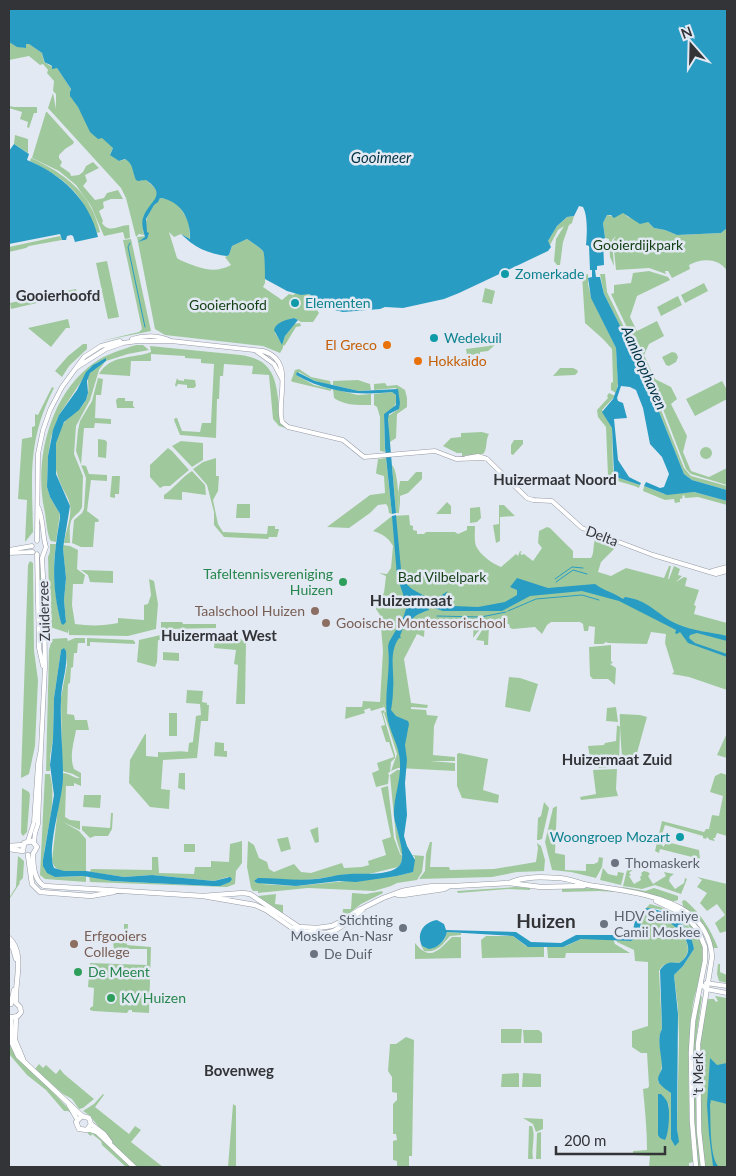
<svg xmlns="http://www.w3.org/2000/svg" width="736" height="1176" font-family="Lato,sans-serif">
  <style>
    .green { fill: #9fc99d; fill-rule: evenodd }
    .water { fill: #299cc3 }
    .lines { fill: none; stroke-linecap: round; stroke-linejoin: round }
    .stream { stroke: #299cc3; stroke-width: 1 }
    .tertiary-casing { stroke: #959aa4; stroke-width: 5 }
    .secondary-casing { stroke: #959aa4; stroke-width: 5.5 }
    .tertiary { stroke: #fff; stroke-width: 4 }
    .secondary { stroke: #fff; stroke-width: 4.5 }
    .culture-dot { fill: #0f9aa8; stroke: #e3e9f3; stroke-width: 2 }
    .food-dot { fill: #e8710a; stroke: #e3e9f3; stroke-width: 2 }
    .leisure-dot { fill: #2e9e5b; stroke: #e3e9f3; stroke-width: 2 }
    .education-dot { fill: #8d6e63; stroke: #e3e9f3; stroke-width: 2 }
    .worship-dot { fill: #6b7280; stroke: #e3e9f3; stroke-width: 2 }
    .labels { text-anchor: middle; stroke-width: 5; stroke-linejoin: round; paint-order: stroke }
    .park-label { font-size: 14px; fill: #133f14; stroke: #e3e9f3 }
    .culture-label { font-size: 14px; fill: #0d838f; stroke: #e3e9f3; text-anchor: start }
    .food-label { font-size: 14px; fill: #c56008; stroke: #e3e9f3; text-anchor: end }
    .street-label { font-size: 14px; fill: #323438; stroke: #e3e9f3 }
    .leisure-label { font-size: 14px; fill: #27864d; stroke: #e3e9f3; text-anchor: start }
    .education-label { font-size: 14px; fill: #785e54; stroke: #e3e9f3; text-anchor: start }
    .worship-label { font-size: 14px; fill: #5b616d; stroke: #e3e9f3; text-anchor: start }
    .water-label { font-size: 15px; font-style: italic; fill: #034; stroke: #e3e9f3 }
    .neighbourhood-label { font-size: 15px; font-weight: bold; fill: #323438; stroke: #e3e9f3 }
    .quarter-label { font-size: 16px; font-weight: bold; fill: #323438; stroke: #e3e9f3 }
    .district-label { font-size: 19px; font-weight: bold; fill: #323438; stroke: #e3e9f3 }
  </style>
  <rect width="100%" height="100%" fill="#e3e9f3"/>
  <!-- green -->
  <path class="green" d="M 9,42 L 17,46 L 25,48 L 26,44 L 29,44 L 42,53 L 44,62 L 54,68 L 57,68 L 71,89 L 70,92 L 89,127 L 112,145 L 113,148 L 110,154 L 119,161 L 127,159 L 134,168 L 134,176 L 141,181 L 145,179 L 155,188 L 158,195 C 148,214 141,212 144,235 L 139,234 L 136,237 L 126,198 L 121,188 L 48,108 L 53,93 L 56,109 L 56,94 L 53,91 L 54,81 L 47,73 L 48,70 L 43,64 L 40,65 L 29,56 L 9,60 Z
    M 9,106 L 14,107 L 37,107 L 37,113 L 34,113 L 29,128 L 27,127 L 28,122 L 20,119 L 22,112 L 9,108 Z
    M 46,112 L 47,112 L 74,142 L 73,144 L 65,149 L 59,155 L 59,158 L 62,162 L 60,166 L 70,173 L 71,176 L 79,175 L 83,172 L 86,166 L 93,162 L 99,168 L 85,175 L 87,181 L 83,186 L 95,200 L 104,198 L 107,193 L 118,190 L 123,199 L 111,199 L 103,202 L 104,208 L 99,211 L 103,221 L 102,223 C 109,234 119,225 129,225 L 130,238 L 125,239 L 123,232 L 104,236 L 91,206 L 76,185 L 59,171 L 32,158 Z
    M 15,135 L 28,139 L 28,153 L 14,144 Z
    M 31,158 C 66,174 91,193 100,232 L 97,233 C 80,191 70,182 30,161 Z
    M 160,198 L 171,200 L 179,206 L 189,222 L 190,239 L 181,234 L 174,237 L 169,232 L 177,258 L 180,260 C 197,267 213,275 231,265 L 225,257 L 229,255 L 232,246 L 247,239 C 250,241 261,248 263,251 C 266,254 265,278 265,283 L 263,287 L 282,300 L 289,294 L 293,295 L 296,293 C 302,295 308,292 313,297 L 314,306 L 319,313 L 313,322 L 301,322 L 294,318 L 283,322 L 275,333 L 282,344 L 285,336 L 294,324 L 300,323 L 301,326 L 296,327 L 285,345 L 283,346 L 283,348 L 280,353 L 263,346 L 165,335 L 155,329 L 137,237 L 145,236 L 144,239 L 138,242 L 147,237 C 145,222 145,220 153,206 C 155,202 158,202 160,198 Z
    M 623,212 L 628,217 L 648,222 L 654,228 L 665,230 L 677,235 L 721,233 L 727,228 L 727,271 C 719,258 702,258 689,265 L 690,269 L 672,278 L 668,271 L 665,271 L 666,274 L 649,268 L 616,270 L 613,241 L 616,236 L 612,240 L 614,266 L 610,257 L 609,239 L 605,238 L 603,223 L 607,215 L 612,216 Z
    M 574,216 L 572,223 L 569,225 L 563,242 L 560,265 L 557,265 L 554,261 L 556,239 L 564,226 L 558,230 L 550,245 L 548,244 L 548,241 L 557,226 L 567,217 Z
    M 60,236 L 62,240 L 29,246 L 26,248 L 9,252 L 9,247 Z
    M 131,239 L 151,331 L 101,341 L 139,332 L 142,329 L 123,240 Z
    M 107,261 L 119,317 L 108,319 L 96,263 Z
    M 649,271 L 668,277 L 670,280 L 637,296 L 630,317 L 637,331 L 657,321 L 664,336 L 649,344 L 644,355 L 655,379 L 671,387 L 677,399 L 671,404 L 687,436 L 683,452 L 691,471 L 709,477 L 727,468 L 727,485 L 691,474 L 686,469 L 651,378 L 611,294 L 614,293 L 614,285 L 631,283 L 633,273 Z
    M 588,274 L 588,284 L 591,297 L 616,348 L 618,384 L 616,393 L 611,390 L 611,383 L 613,382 L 612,349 L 603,339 L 585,323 L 582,275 Z
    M 600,274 L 605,274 L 607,292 L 648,377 L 684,468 L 691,476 L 727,486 L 727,490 L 692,480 L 684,474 L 642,369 L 604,294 Z
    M 704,283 L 708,291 L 685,303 L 681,295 Z
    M 485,288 L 495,291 L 492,304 L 482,302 Z
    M 76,289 L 77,295 L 45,302 L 43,296 Z
    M 678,296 L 682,305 L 661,316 L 657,307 Z
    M 36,297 L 37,303 L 11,309 L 10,303 Z
    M 68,319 L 70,328 L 66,328 L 51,347 L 28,328 Z
    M 492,343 L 495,345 L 488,351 L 480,352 L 480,354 L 467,355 L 466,349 L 489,346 Z
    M 83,344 L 87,344 L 87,349 L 69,366 L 62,377 L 55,371 L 68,356 Z
    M 136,345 L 143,345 L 149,350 L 128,354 L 106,361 L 106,360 L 98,362 L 90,368 L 59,415 L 51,437 L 48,456 L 47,487 L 50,497 L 60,514 L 56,542 L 51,541 C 47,536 46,516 44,508 C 34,458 51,393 94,363 C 106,354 121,350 136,345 Z
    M 150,346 L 241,355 C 268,359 275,372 278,398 C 279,410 277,419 286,428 L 279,426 L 273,419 L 269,375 L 252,374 L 253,366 L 224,364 L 223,376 L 220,376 L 219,399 L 217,399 L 216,438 L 180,435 L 174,420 L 175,418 L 177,418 L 182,431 L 200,432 L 202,423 L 211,423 L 214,364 L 201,363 L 201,359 L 185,358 L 185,356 L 151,354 L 151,361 L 131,361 L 130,376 L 99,374 C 111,354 132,359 151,352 Z
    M 672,352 L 676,353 L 678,357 L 676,362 L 669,366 L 666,365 L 662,357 Z
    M 105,362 L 99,370 L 90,400 L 76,426 L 74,454 L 83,476 L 82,507 C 80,513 74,515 71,521 C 69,527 70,536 70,543 L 64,543 C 66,531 72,516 70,505 C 69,499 65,493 62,487 C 54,470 52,454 58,435 C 65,414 78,415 86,400 C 94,381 77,377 105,362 Z
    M 560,368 L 573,368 L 577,370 L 578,372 L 575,375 L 553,376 Z
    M 299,369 L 311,377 L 330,381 L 331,385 L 315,381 L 299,372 L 296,375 L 314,385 L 331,389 L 331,391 L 293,382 L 291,381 L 295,370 Z
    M 98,378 L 103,379 L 101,395 L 96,395 L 95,418 L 111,419 L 111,424 L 95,423 L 94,428 L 84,428 L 81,465 L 86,466 L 89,474 L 107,475 L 107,481 L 91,480 L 87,511 L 99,520 L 98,522 L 95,522 L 93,547 L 81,547 L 72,543 L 74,520 L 82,513 L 84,509 L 86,478 L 76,451 L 78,430 L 80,421 L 92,401 Z
    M 177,378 L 178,380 L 184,381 L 184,379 L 195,380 L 196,386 L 194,388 L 187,388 L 187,385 L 178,384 L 176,387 L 175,385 Z
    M 358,380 L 370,384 L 371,390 L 359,391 L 333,385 L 333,381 Z
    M 722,381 L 727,390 L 727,399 L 695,416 L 686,399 Z
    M 385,383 L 387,386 L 397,385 L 405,390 L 407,398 L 407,407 L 397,414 L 396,438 L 390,442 L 389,445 L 388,416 L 399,409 L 396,388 L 374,390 L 374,384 Z
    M 52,387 L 54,388 C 27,441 32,476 33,532 L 25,542 L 27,500 L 18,499 L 22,439 L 32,437 L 32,427 L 35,426 L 35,414 L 38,415 Z
    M 333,389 L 358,395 L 371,394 L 371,405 C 358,405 346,406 334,398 Z
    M 392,392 L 396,395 C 398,406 393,408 384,414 L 385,452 L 380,451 L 380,417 L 377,407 L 374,405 L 374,394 Z
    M 609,393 L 615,396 L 602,410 L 612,428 L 613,469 L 616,477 L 640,485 L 639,488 C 629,483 617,483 608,476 L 606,427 L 598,417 L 597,410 L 608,398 L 607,396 Z
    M 118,398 L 125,398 L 125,401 L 133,401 L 133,406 L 135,408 L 117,408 L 116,400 Z
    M 482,432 L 489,434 C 485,440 488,449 483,454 L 462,456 L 462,453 L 457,453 L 443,446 L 451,438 L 461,437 L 461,433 Z
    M 98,439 L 105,440 L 107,442 L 106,458 L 98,457 Z
    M 514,440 L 523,440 L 523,444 L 513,455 L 511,454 L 511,445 Z
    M 181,441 L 203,443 L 203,460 L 192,467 L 172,446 Z
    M700 453a6 6 0 1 1 12 0a6 6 0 1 1-12 0Z
    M 168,448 L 172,451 L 189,470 L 170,486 L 164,486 L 160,488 L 150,477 L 150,465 Z
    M 216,458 L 216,476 L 219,476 L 218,491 L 213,500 L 218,524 L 223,532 L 267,534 L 268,526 L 275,526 L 275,529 L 279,529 L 277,537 L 269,537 L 268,539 L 224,537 L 214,525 L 214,512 L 207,485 L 193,469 L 203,462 Z
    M 386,458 L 392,514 L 389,513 L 388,507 L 386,504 L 378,505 L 370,513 L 349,528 L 327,527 L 370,495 L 385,493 L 384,476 L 377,474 L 376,473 L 378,459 Z
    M 392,465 C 398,471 399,502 399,513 L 396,513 Z
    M 192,471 L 205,485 L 206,495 L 184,492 L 182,492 L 182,500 L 164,499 L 164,495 C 172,490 182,477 192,471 Z
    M 416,472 L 422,472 L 422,479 L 408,493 L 400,496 L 400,512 L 398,494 L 400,481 L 408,481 Z
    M 112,476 L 120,476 L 119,494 L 115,494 L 115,498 L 110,497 Z
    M 644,486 L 664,494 L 694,492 L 727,501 L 727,505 L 698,497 L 685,498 L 684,495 L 682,496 L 683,498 L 680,499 L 680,502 L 675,503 L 674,499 L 665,500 L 643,491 Z
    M 447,502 L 451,506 L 451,514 L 436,514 Z
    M 237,504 L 250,504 L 250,518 L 236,518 Z
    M 499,505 L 504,505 L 515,516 L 500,517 L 500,541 L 496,543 L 493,525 L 499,524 Z
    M 480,507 L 481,518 L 477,522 L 470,523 L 470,508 Z
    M 409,515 L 410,525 L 413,526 L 413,530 L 417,531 L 417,534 L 424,534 L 426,532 L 455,532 L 458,534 L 467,530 L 467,526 L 475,526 C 475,532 474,540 476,546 C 480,555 493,564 501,567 L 516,554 L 518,556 L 520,551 L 522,552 L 520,553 L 522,555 L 524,554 L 533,561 L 542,548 L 538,543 L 539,531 L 547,527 L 550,528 L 573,551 L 573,558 L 591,558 C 595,552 592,545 596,538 L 616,547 L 601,562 L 598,572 L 611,576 L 626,568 L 664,578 L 669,566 L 671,566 L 668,579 L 669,579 L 674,566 L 680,569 L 678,575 L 682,576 L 676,582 L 684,577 L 687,578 L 685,586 L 699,590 L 694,605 L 696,606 L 694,614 L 727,623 L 727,690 L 689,677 L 672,674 L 674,672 L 665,643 L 666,634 L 651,632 L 647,644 L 608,643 L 606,642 L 603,644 L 594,644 L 595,627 L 589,626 L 588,631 L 584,631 L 583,624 L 580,622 L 551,622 L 547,625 L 542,634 L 535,627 L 513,629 L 510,628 L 509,624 L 507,624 L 506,627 L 489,627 L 488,645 L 484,645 L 484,641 L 476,640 L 484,627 L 484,624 L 473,638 L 474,624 L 427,622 L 425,623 L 424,637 L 417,634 L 404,659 L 411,703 L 428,705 L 427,708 L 411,707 L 411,709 L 426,710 L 427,715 L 438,716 L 434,726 L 433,755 L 455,757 L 455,761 L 430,761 L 455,763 L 455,771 L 398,768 L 391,771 L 397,754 L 384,713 L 386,711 L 383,704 L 385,669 L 383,704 L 384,707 L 371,711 L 370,708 L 364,710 L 365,713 L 345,719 L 346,707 L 362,707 L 363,701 L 380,702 L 383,651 L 380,615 L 376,609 L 377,599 L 384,593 L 386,576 L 379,573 L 387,574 L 391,568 L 393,546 C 387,536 382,534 373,531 L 392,516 Z
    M 50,544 L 56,544 C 52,571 55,597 61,623 L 66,622 L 64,600 L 66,578 L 63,548 L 63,545 L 70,546 L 78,550 L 77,569 L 85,575 L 83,584 L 73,584 L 72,605 L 75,624 C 89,626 104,626 118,623 L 118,618 L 144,620 L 144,605 L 148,604 L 151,595 L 149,579 L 154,581 L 158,604 L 156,629 L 128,636 L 69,635 L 69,629 L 68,633 L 50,627 L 48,557 L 50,552 Z
    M 30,561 L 33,563 L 34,651 L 38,680 L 35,746 L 29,774 L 21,778 L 28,565 Z
    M 39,563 L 41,563 L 44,627 L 40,627 Z
    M 81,570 L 113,571 L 113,583 L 90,582 L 88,575 Z
    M 161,622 L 182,622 L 183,624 L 216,624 L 216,628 L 165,629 L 161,628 Z
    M 211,633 L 211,637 L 167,637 L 166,641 L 158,640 L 157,662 L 155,667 L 137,662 L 139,640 L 165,634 Z
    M 215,633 L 237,636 L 246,643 L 245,704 L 236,704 L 238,665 L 234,664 L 236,650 L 214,648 Z
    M 67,638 L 68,641 L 75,638 L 85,638 L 85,643 L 78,643 L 77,653 L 74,653 L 73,667 L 71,668 L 70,683 L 68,684 L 67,714 L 74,715 L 75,720 L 87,720 L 89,730 L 76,730 C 74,742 69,757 74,769 L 81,773 L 81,786 L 74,783 L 74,786 L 66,786 L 65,817 L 70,820 L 80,821 L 80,830 L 63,822 L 79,831 L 86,839 L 86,871 C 74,871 54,876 52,860 L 62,773 C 70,773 74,779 80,778 L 73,774 L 62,771 L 61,698 L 67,665 L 66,651 L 61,650 L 54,698 L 53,739 L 50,757 L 50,771 L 46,771 L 49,650 L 52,639 Z
    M 87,638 L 133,640 L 135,642 L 135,644 L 90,642 L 90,646 L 87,646 Z
    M 611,645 L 611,661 L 613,663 L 610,664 L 616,668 L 615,685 L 608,679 L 593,679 L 590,676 L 589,647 Z
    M 163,652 L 179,653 L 179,661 L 163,660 Z
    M 509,677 L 520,678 L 538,684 L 530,712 L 505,707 Z
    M 187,690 L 203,691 L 202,702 L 207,703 L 207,705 L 209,705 L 208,721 L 201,721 L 197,758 L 163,760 L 161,789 L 170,790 L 169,809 L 150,807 L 129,783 L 130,760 L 145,734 L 146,734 L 146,756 L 158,757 L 158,752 C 168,753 179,750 188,752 L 189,743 L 193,742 L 193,741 L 196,716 L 201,715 L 200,704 L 186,703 Z
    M 616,707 L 618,722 L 606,721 L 607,708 Z
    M 385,710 L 383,714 L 395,755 L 395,758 L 391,762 L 390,772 L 388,773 L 389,775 L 388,784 L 376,787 L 372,773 L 379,770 L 377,763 L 394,757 L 389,742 L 386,742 L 381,726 L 385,725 L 381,711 Z
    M 169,713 L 177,713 L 177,736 L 169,736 Z
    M 620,714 L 640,715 L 647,717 L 635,760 L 623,763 C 622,760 619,717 620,714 Z
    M 617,725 L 620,727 L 619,766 L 599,768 L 598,758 L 590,758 L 588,746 L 604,745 L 605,743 L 616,741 Z
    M 727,733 L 727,758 L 717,755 Z
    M 215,742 L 224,743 L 224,751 L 227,751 L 227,757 L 214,756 Z
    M 459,753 L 488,759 L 483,790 L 499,795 L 498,803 L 462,798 L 457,786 L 457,754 Z
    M 617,769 L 616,789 L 618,796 L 581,800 L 580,797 L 596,794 L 593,770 Z
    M 397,770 L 400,770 L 401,775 C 399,788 394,802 394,815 C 395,828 402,841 403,854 L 401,854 L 396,838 L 390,775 Z
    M 179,773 L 185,773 L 185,790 L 178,788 Z
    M 721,773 L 727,775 L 727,836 L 717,833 L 715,838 L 713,838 L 715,841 L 710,840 L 707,837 L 706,839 L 703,838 L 703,836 L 665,825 L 661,837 L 666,838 L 661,842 L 663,847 L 667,842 L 699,850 L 700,859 L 660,849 L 659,853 L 655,851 L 662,821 L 704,832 L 706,829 L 709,829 L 712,815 L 719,816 L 723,796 L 710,792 L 715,776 Z
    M 45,774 L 50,774 C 58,805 44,835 43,866 L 55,877 L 86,876 L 86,882 L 45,879 L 40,875 Z
    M 388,786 L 394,838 L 400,854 L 403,856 L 401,864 L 398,867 L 369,874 L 349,874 L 315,879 L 261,884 L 296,886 L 397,876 L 412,872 L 415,857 L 412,855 L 424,856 L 422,872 L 417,880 L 397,883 L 391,886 L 374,891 L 308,888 L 258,893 L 258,891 L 253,891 L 251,888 L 247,867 L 248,841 L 254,845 L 259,858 L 267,862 L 269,869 L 274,872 L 294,864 L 301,872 L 311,873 L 342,863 L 344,868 L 362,867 L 369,865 L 368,861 L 386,855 L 382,840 L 391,837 L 381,788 Z
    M 22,788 L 29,792 L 30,795 L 27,832 L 23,836 L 21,833 Z
    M 84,795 L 101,795 L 100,808 L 83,807 Z
    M 544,802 L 549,808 L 542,839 L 539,840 L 537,840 L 538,818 L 541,816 Z
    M 557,806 L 555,853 L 565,855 L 565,870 L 586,871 L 586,864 L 594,864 L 598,862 L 599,857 L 603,858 L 602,867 L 596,878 L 571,872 L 552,870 L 545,842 L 553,808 Z
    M 111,813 L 113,813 L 112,829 L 108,836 L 95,836 L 90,838 L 82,830 L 82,826 L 110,828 Z
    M 318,827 L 319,842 L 315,843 L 310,830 Z
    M 288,837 L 291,849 L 281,852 L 277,839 Z
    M 242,841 L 242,863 L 236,871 L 235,884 L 227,887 L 90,882 L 89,876 L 112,881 L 212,886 L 225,884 L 228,877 L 214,881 L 152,875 L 124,877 L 90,872 L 91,869 L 152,870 L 152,857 L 158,857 L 159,873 L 194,874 L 195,867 L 211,867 L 211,861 L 229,862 L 230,844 Z
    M 430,842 L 432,842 L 430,867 L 449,867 L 450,870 L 494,869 L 536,862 L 538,848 L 537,843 L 541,846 L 545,860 L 544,871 L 517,872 L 492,877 L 419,879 L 425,871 L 426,854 Z
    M 184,844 L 195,844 L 195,852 L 184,852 Z
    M 18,856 L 24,861 L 23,878 L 19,882 L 20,883 L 10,898 L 9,898 L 16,887 Z
    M 628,866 L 633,867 L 634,869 L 629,873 L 631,875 L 629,876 L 634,884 L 641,880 L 640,877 L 642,875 L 641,873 L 644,871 L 648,872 L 650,874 L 648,876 L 653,884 L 666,876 L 664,872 L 674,874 L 670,877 L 669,881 L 675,889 L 684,883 L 685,878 L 687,879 L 681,894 L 655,885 L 642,889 L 623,886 Z
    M 603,868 L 608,874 L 617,876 L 618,872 L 624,873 L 621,885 L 600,880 Z
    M 697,877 L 727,884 L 727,931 L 720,933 L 715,923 L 725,915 L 717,904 L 707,911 L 700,903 L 707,893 L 697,887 L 702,880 Z
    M 516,887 L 530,888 L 530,890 L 508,889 L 458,893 L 457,891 Z
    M 623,887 L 645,891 L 654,888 L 678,896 L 678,900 L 672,902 L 622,889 Z
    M 594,888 L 619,892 L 599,891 L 562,892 L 562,889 Z
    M 382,891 L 383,893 L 361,904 L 342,919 L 343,909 L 351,909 L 352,893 L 366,894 Z
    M 276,894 L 275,904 L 283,905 L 283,915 L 258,898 L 258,896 Z
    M 685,900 C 701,914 710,928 718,948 L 713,948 L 710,940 L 683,906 L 682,901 Z
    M 650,904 C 669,909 677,914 690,928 L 683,916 C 692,926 701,935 703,948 C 707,970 693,991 692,1012 C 687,1062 688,1113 693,1162 L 689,1163 L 689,1167 L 649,1167 L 650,1156 L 633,1155 L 633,1151 L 647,1150 C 647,1130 645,1110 643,1089 L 648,1088 L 649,1086 L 647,1053 L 641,1053 L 632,1047 L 632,1031 L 648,1026 L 648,962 L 635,961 L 634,950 L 617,942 L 616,939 L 627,941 L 634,939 L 641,928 L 642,917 L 648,913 C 668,915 705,946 679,963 C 671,962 663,963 659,971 L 662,1029 C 655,1041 665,1057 661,1070 C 660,1075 658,1076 658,1082 L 671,1093 L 671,1139 L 678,1135 L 677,1128 L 679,1038 L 678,1008 L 674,975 L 683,966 L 694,949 C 691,927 668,904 645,909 ZM 661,1094 L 667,1102 L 669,1106 L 658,1135 L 658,1095 Z
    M 124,924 L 128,924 L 127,945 L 151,947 L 149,1013 L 132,1012 L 132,1010 L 129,1010 L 127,1013 L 93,1011 L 90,1010 L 90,1008 L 93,1006 L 94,988 L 88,987 L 90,963 L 147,965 L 147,949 L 114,949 L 113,943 L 124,943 Z
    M 447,932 L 461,933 L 461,935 L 450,936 C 442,945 437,953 424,951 L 420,943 L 422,946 C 434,949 444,946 447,932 Z
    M 486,936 L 513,936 L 526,946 L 544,947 L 544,957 L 482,958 L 481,940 Z
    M 452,937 L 461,937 L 461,958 L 415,959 L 415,943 C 431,963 439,949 452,937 Z
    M 581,939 L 613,939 L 615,944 L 630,953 L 566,953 L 565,958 L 548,958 L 547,947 L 566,946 Z
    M 718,964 L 720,964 L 720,972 L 727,975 L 727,983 L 719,981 L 717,974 Z
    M 702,996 L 696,1040 L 696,1074 L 697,1132 L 701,1167 L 698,1167 C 692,1114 688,1050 700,997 Z
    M 715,996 L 727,998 L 727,1167 L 705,1167 C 701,1138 700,1109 700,1079 C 699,1053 698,1023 708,999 L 714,999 L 716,1002 L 718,1001 Z
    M 9,1022 L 14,1052 L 66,1106 L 71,1113 L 68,1111 L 64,1111 L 46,1090 L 27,1075 L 9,1054 Z
    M 501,1029 L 522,1029 L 521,1043 L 501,1043 Z
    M 523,1030 L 539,1030 L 542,1033 L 542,1043 L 524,1043 Z
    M 406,1037 L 414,1040 L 412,1156 L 409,1156 L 409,1167 L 397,1167 L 397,1161 L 393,1160 L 393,1141 L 397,1140 L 396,1134 L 393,1134 L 393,1104 L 397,1100 L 397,1093 L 392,1092 L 392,1077 L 388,1071 L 390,1044 L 396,1044 Z
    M 39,1064 L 43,1068 L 46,1065 L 56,1074 L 60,1069 L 64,1074 L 94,1099 L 83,1108 L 79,1109 L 72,1099 L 63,1094 L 35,1069 Z
    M 518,1073 L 519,1074 L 519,1087 L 501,1087 L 502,1074 Z
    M 523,1073 L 541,1074 L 541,1087 L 522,1087 Z
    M 103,1094 L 104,1095 L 95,1107 L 129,1134 L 135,1126 L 141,1130 L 131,1142 L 163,1167 L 137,1167 L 114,1145 L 89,1115 L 83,1111 L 94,1104 Z
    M 233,1104 L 236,1106 L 236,1167 L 228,1167 Z
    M 523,1118 L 543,1119 L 543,1129 L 536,1132 L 533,1124 Z
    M 529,1126 L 532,1126 C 536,1137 531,1147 533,1159 L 528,1159 Z
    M 89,1131 L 93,1131 L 98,1135 L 131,1167 L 126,1167 L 102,1145 L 101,1141 L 92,1134 L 91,1136 L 88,1134 Z
    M 541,1132 L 541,1159 L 536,1159 L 537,1133 Z"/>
  <!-- water -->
  <path class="water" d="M 9,9 L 727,9 L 727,228 L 721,233 L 677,235 L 665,230 L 654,228 L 648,222 L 640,224 L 623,213 L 614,218 L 611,215 L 607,215 L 603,223 L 605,238 L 603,239 L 604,265 L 597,266 L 597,270 L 595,270 L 596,277 L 600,277 L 604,294 L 642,369 L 684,474 L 692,480 L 727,490 L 727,501 L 694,492 L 667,495 L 644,486 L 646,482 L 660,488 L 664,487 L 669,474 L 662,457 L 650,444 L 643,408 L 636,390 L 630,387 L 621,386 L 617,398 L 618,401 L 623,403 L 627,418 L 614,419 L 618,460 L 629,477 L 641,483 L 640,485 L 616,477 L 614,474 L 612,428 L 602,412 L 613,399 L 618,386 L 616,348 L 591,298 L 588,278 L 592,277 L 592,270 L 590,270 L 589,246 L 586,245 C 587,235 588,216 583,207 L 579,206 L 574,216 L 567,217 L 557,226 L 548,241 L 551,247 L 548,251 L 459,293 L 444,299 L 403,308 L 385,307 L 380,309 L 343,312 L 318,306 L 315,304 L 313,297 L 309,294 L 301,295 L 287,291 L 265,279 C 265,275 265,254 263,251 C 261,248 250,241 247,239 L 232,246 L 229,255 L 227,256 C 208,254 194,247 181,234 L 190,239 C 191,219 180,200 160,198 L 158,202 L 154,205 L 146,219 L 147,232 L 149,233 L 147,239 L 138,242 L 145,237 C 144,233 141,224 143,218 C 148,201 169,196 146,180 L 138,181 L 136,180 C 132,172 134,164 125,159 L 119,161 L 110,155 L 113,148 L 102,138 L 98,139 L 90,132 L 78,107 L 70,96 L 70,92 L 71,89 L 57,68 L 52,69 L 52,66 C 43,60 46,67 42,53 L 29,44 L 26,44 L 26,48 L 17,47 L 9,42 Z
    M 14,144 L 29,154 L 27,160 C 61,174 89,199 98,237 L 75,242 L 73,236 L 71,235 L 67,236 L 66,240 L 62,240 L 60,234 L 9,244 L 9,151 Z
    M 294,318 L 298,320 L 285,336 L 282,345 L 274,330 C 276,322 286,320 294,318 Z
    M 106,358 L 106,361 L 90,373 L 87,381 L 88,393 L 86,400 L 79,410 L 64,422 L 56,443 L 56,474 L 70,506 L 63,548 L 66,578 L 64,600 L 66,622 L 63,625 L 61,623 C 51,583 53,559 60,518 L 60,514 L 50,497 L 47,487 L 48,456 L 53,430 L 59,415 L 77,390 L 86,372 L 93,365 Z
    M 297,372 L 315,381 L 359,391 L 398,389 L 400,403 L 399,409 L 389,414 L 388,419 L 396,513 L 392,514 L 385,448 L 384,414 L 396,405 L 396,395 L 392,392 C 358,396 326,392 296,375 Z
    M 396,515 L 402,580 L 412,589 L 428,598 L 429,610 C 421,613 412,615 410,624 L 403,628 L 400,636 L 401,638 L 399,638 C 388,653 395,673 393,690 C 393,697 392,704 391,710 L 396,716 L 408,721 L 409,724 L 405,745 L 407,760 L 405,783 L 407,815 L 404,836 L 407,846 L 415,860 L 413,872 L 397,876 L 356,882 L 339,881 L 296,886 L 257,883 L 254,881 L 258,878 C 277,878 297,881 316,879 C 327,878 338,874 350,874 C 363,873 387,876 398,867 C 409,859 395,828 394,816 C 393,799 401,781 400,763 C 400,746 389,732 387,715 C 384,693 391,670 388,647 L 389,642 L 403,618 L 407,606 L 397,576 L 392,516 Z
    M 517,578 L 548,588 L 595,584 C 604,591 613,592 623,599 L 625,597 C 649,600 657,615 677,624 C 692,631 711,632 727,636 L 727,641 L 697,633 L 690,635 L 689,638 L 695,643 L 727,654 L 727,657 L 688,643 L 680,632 L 677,634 L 675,633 L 676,630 L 619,601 L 582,591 L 530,596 L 502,611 L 443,611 L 434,608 L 434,600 L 448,591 L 443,598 L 453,606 L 478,607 L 505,602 L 517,595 L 517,590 L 510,587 Z
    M 64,648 L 66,651 C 68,668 61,683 61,700 C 60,725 63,751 63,777 C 63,799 46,849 54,868 L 64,871 L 86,871 L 124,877 L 152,875 L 214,881 L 230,877 L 232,879 L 230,882 L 220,886 L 212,886 L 112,881 L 83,876 L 55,877 L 47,873 L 43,866 L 43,860 L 54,795 L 50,765 L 53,739 L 54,698 L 61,650 Z
    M 648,908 C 671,911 691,926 694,949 L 683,966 L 674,975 L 678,1014 L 677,1128 L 679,1142 L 675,1146 L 671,1139 L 671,1093 C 667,1090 662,1087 659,1083 C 656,1077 661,1073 662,1068 C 662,1056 656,1038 662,1029 L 660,970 C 666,962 670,962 679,963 C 706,946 667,915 648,913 L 643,916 C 639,925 642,935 631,941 L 581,939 L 563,947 L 528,947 L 513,936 L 447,932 C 445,941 438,948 429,949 L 422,946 C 416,934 423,922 437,920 L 444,924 L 446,930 L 516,932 L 531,942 L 561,943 L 576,935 L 626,935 L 633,930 C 636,919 635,911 648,908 Z
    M 710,1058 L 717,1065 L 727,1063 L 727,1104 L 711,1100 L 710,1105 C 711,1119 709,1158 719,1167 L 713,1166 L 709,1134 L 707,1105 Z
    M 658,1094 L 661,1094 C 664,1097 667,1100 668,1104 C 670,1111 669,1134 665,1140 L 660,1138 L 658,1135 Z"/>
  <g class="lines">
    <!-- stream -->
    <path class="stream" d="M 130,243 L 128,247 L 145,327
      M 555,579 L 572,567 L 583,568
      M 556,582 L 573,570 L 587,574
      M 508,611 L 536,599 L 582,595 L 599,600
      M 437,616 L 481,617 L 506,612"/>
    <!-- tertiary casing -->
    <g class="tertiary-casing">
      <path id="tertiary" d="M 132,339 C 144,335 159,335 171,341
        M 256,351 L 274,364 L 282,379
        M 76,368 L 106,349 L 123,343 L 138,341 L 171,341 L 263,351 C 293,360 279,392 281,415 L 282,422 L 288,427 L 343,440 L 364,457 L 435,451 L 456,459 L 485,458
        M 466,458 L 478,456 L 487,459 L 527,498 L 533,500 L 552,501 L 582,528 L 653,555 L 716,574 L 727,571
        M 38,507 C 44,519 42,535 46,547 L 42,558 L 44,594 L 45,667 L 41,749
        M 37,541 L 38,454 L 43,430 L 50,410 L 62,387 L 84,357 L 101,346 L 120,341
        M 9,550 L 32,546
        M 9,553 L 33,552
        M 37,554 L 39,648 L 43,666
        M 712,571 L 727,567
        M 28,841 L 34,822 L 38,764 L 41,749
        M 34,842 L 35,833 L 38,824 L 41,749
        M 706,983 L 727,986
        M 701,984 L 706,989 L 727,993"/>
    </g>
    <!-- secondary casing -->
    <g class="secondary-casing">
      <path id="secondary" d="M 9,846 L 23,845
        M 9,849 L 23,851
        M 23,851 L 24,843 L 32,841 L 37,847 L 33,854
        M 33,854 C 33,866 34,880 44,886 L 203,896 L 255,905 L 266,910 L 292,928 L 304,932 L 326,933 L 334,931 L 348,922 L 363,909
        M 28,855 L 32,884 L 40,892 L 91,896 L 114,892
        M 509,883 C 525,876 542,877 558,878 C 568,878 578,883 588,885 C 618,890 662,894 687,912 C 702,922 711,939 712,957 L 698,1044 L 699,1131 L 703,1167
        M 398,895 L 403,895 L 444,889 L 448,887
        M 203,896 L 243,893 L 250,894 L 299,927 L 317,928 L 332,926 L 340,922 L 359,910 L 383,898 L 402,891 L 419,888 L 433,886 L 454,886 L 509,883 L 541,887 L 584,886
        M 656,901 L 677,911 L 691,922 L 698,930 L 705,947 L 705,961 L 693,1021 L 691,1052 L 692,1121 L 696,1167
        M 9,938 C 26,953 14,983 16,1003
        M 9,943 L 13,948 L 16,959
        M 11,1004 L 14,990
        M 11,1017 L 11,1041 L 18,1056 L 82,1116
        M 13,1017 L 18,1016 L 21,1012 L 20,1007 L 16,1003
        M 16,1017 L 15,1040 L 23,1059
        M 69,1105 L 77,1119
        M 82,1116 L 76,1122 L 79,1129 L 87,1130 L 91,1124
        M 82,1116 L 89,1118 L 91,1124
        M 91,1124 L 104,1134 L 110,1142
        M 88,1129 L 97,1132 L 134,1167"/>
    </g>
    <!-- tertiary -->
    <use href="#tertiary" class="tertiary"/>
    <!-- secondary -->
    <use href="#secondary" class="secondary"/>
  </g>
  <!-- markers -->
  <g class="culture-dot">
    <circle cx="505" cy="274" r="5"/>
    <circle cx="295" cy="303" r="5"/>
    <circle cx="434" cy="338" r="5"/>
    <circle cx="680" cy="837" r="5"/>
  </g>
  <g class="food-dot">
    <circle cx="387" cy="345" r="5"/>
    <circle cx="418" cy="361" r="5"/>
  </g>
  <g class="leisure-dot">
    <circle cx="343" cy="582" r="5"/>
    <circle cx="78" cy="972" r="5"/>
    <circle cx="111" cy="998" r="5"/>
  </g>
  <g class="education-dot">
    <circle cx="315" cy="611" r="5"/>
    <circle cx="326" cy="623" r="5"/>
    <circle cx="74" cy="944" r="5"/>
  </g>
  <g class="worship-dot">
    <circle cx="615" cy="863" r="5"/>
    <circle cx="604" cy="924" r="5"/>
    <circle cx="403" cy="928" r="5"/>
    <circle cx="314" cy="954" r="5"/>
  </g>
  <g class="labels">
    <!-- park labels -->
    <g class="park-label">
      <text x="638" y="250">Gooierdijkpark</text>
      <text x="228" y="310">Gooierhoofd</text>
      <text x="442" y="582">Bad Vilbelpark</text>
    </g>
    <!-- culture labels -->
    <g class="culture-label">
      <text x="515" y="279">Zomerkade</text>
      <text x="305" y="308">Elementen</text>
      <text x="444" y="343">Wedekuil</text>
      <text x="670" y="842" text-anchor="end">Woongroep Mozart</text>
    </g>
    <!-- food labels -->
    <g class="food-label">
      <text x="377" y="350">El Greco</text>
      <text x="428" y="366" text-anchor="start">Hokkaido</text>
    </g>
    <!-- street labels -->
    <g class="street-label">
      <text transform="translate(602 536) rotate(21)" y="5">Delta</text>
      <text transform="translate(44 611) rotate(-92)" y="5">Zuiderzee</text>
      <text transform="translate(698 1074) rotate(-90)" y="5">'t Merk</text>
    </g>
    <!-- leisure labels -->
    <g class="leisure-label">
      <text x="333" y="579" text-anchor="end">Tafeltennisvereniging<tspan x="333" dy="16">Huizen</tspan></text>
      <text x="88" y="977">De Meent</text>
      <text x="121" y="1003">KV Huizen</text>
    </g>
    <!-- education labels -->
    <g class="education-label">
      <text x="305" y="616" text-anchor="end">Taalschool Huizen</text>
      <text x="336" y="628">Gooische Montessorischool</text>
      <text x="84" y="941">Erfgooiers<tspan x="84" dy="16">College</tspan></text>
    </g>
    <!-- worship labels -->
    <g class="worship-label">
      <text x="625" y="868">Thomaskerk</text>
      <text x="614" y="921">HDV Selimiye<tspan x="614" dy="16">Camii Moskee</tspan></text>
      <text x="393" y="925" text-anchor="end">Stichting<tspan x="393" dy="16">Moskee An-Nasr</tspan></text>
      <text x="324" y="959">De Duif</text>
    </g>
    <!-- water labels -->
    <g class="water-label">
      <text x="381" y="163">Gooimeer</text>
      <text transform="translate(644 368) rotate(66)" y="5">Aanloophaven</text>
    </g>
    <!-- neighbourhood labels -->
    <g class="neighbourhood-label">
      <text x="58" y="301">Gooierhoofd</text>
      <text x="555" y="485">Huizermaat Noord</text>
      <text x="219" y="641">Huizermaat West</text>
      <text x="617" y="765">Huizermaat Zuid</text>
      <text x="239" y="1076">Bovenweg</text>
    </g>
    <!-- quarter labels -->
    <g class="quarter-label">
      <text x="411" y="606">Huizermaat</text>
    </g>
    <!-- district labels -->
    <g class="district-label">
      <text x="546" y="928">Huizen</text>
    </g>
  </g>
  <!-- border -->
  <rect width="736" height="1176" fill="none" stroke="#323438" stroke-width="20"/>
  <!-- north arrow -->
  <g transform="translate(691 45) rotate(340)" stroke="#e3e9f3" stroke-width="4" paint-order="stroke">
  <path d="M0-4L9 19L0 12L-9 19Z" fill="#323438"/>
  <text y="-8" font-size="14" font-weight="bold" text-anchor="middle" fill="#323438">N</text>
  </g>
  <!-- scale -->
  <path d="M556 1146v8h109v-8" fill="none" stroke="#323438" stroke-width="2.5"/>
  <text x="564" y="1146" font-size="15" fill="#323438" stroke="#e3e9f3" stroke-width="4" paint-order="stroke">200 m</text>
</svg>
